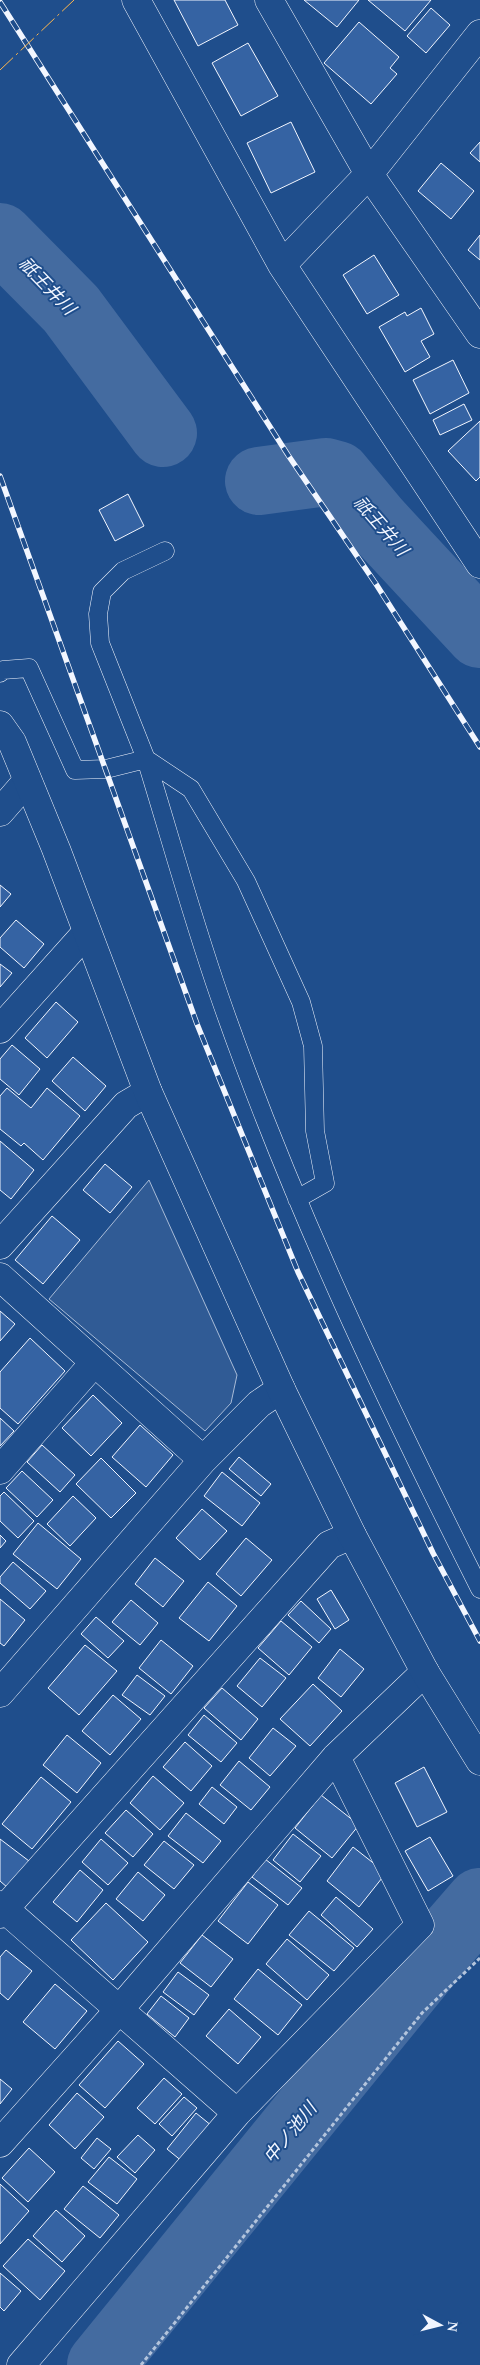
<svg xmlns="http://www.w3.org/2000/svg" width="480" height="2365" font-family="'Times New Roman','Noto Sans JP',serif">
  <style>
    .built { fill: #305b95; stroke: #a8bbd7 }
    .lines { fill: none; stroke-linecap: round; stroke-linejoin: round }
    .river { stroke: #446ba0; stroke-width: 68 }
    .building { fill: #3563a3; stroke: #f2f6ff }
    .service-casing { stroke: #f2f6ff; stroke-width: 19 }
    .minor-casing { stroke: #f2f6ff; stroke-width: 29 }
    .tertiary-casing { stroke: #f2f6ff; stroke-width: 29 }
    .path { stroke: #b3c4dc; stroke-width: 3; stroke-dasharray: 4 2.5; stroke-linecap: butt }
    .service { stroke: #1f4e8c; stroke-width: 18 }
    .minor { stroke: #1f4e8c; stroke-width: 28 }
    .tertiary { stroke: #1f4e8c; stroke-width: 28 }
    .rail-casing { stroke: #f2f6ff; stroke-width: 5.5 }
    .rail { stroke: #1f4e8c; stroke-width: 4; stroke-dasharray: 11; stroke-linecap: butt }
    .power { stroke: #ffb74d; stroke-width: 1; stroke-dasharray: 18 4 2.5 4; stroke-linecap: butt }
    .labels { text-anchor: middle; stroke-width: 4; stroke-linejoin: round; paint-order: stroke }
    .water-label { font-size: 18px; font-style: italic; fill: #f2f6ff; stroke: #1f4e8c }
  </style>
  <rect width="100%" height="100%" fill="#1f4e8c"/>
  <!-- built -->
  <path class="built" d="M 149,1180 L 237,1375 L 231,1403 L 205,1431 L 49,1299 Z"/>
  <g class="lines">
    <!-- river -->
    <path class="river" d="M 0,237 L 71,309 L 163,433
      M 259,481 L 326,472 L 337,475 L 377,523 L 480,634
      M 101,2365 L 434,1955 L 480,1902"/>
  </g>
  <!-- building -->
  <path class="building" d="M 174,0 L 225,0 L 238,25 L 198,46 Z
    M 304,0 L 359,0 L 337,27 Z
    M 368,0 L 431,0 L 405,31 Z
    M 431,8 L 450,25 L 426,53 L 407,36 Z
    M 359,22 L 399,57 L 390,68 L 397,74 L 371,104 L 324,63 Z
    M 248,43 L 278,96 L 241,116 L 212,63 Z
    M 291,122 L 315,172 L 271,193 L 247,143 Z
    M 480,142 L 480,162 L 470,153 Z
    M 441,163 L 474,191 L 451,219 L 418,191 Z
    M 480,235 L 480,260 L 468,250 Z
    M 374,255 L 399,295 L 367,314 L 343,275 Z
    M 421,308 L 434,334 L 421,341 L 430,357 L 405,372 L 379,327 L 405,312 L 407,316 Z
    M 453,360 L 469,393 L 430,414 L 413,380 Z
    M 464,404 L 472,420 L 440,435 L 433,420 Z
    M 480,421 L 480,477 L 476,481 L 448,451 Z
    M 128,494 L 144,526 L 115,541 L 99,510 Z
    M 0,885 L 11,894 L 0,907 Z
    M 16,920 L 44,944 L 24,968 L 0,947 L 0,938 Z
    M 0,964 L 12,973 L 0,987 Z
    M 56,1002 L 78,1022 L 47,1058 L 25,1038 Z
    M 12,1045 L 40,1069 L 19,1095 L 0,1079 L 0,1059 Z
    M 73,1057 L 106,1086 L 85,1111 L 52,1081 Z
    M 7,1088 L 31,1108 L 47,1088 L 80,1116 L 43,1160 L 24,1143 L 21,1146 L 0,1129 L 0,1096 Z
    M 0,1141 L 34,1170 L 11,1199 L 0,1190 Z
    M 105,1164 L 132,1187 L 110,1213 L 83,1190 Z
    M 52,1216 L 80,1240 L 43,1284 L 15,1260 Z
    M 0,1311 L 15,1324 L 0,1341 Z
    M 30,1338 L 65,1371 L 18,1424 L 0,1408 L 0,1372 Z
    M 93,1395 L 122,1423 L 91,1456 L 62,1428 Z
    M 0,1418 L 14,1431 L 0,1446 Z
    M 140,1425 L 173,1455 L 146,1487 L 112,1457 Z
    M 42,1445 L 75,1475 L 60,1492 L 27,1462 Z
    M 239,1457 L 271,1484 L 261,1496 L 229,1469 Z
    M 101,1458 L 136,1493 L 111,1518 L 76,1484 Z
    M 22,1471 L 53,1500 L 37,1517 L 6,1488 Z
    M 222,1472 L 260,1503 L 242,1526 L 204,1496 Z
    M 4,1492 L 34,1521 L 18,1538 L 0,1521 L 0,1496 Z
    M 73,1496 L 96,1518 L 70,1546 L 47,1524 Z
    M 202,1509 L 227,1531 L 200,1560 L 176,1538 Z
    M 38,1523 L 81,1559 L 57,1589 L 13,1554 Z
    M 0,1535 L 6,1541 L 0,1548 Z
    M 246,1538 L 272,1560 L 241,1596 L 216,1574 Z
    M 155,1558 L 184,1581 L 163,1607 L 135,1584 Z
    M 13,1562 L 46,1591 L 30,1609 L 0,1583 L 0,1577 Z
    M 208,1582 L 237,1606 L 209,1641 L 179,1618 Z
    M 331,1590 L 349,1620 L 335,1629 L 317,1599 Z
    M 0,1599 L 25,1620 L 4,1646 L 0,1643 Z
    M 131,1600 L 158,1623 L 140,1645 L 112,1622 Z
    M 301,1601 L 331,1629 L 319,1643 L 288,1615 Z
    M 96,1617 L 124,1641 L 108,1658 L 81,1634 Z
    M 281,1621 L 312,1647 L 289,1675 L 258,1648 Z
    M 161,1640 L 193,1666 L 171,1694 L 139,1668 Z
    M 85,1645 L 117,1671 L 79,1715 L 48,1688 Z
    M 340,1649 L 364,1669 L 341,1697 L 318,1678 Z
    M 260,1658 L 286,1678 L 262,1707 L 237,1686 Z
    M 137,1675 L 165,1696 L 150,1715 L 122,1695 Z
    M 313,1684 L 342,1711 L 310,1746 L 280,1719 Z
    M 222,1688 L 258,1719 L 241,1740 L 204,1708 Z
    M 113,1695 L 141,1719 L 110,1755 L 82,1731 Z
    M 204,1715 L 237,1743 L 221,1762 L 188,1735 Z
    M 273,1728 L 296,1746 L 270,1776 L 249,1758 Z
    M 67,1735 L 101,1763 L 77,1793 L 43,1765 Z
    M 185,1742 L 212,1766 L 191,1791 L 163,1767 Z
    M 239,1761 L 270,1787 L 251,1810 L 220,1785 Z
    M 424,1767 L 447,1812 L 417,1827 L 395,1783 Z
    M 153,1776 L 184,1803 L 160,1830 L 130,1803 Z
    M 41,1777 L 71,1802 L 32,1849 L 2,1824 Z
    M 212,1787 L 237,1807 L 224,1824 L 199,1804 Z
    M 321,1795 L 359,1825 L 332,1858 L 295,1828 Z
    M 126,1810 L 153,1834 L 133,1857 L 105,1833 Z
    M 186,1813 L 221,1841 L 203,1863 L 168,1836 Z
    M 293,1834 L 321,1856 L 300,1882 L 273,1860 Z
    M 430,1837 L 453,1876 L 428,1891 L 405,1851 Z
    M 0,1839 L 29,1861 L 8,1888 L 0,1881 Z
    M 101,1839 L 128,1863 L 108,1885 L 82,1862 Z
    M 164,1841 L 194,1865 L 174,1889 L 144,1865 Z
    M 353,1847 L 386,1873 L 359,1907 L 327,1881 Z
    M 265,1859 L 302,1888 L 288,1905 L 252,1877 Z
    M 80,1870 L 103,1890 L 77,1922 L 53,1902 Z
    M 138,1872 L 165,1895 L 143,1921 L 116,1899 Z
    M 248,1882 L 278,1905 L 248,1944 L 218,1921 Z
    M 336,1897 L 373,1929 L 357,1947 L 321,1915 Z
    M 106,1903 L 148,1942 L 113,1980 L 71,1940 Z
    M 309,1911 L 354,1948 L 334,1971 L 289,1935 Z
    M 202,1935 L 233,1959 L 211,1987 L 180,1963 Z
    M 287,1939 L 329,1975 L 307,2000 L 266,1964 Z
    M 6,1950 L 32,1971 L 8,2000 L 0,1993 L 0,1957 Z
    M 258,1969 L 302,2005 L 278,2035 L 234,1999 Z
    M 178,1972 L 209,1995 L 194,2015 L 163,1992 Z
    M 55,1984 L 87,2011 L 55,2049 L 23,2022 Z
    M 161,1996 L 189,2018 L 175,2037 L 147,2014 Z
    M 229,2009 L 261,2037 L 238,2064 L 206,2036 Z
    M 118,2041 L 144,2064 L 105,2108 L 79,2085 Z
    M 164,2078 L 182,2094 L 155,2124 L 137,2108 Z
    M 0,2079 L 12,2089 L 0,2104 Z
    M 77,2093 L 104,2117 L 75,2149 L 49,2125 Z
    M 184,2097 L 197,2108 L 172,2136 L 159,2124 Z
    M 196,2113 L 212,2126 L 183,2162 L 167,2149 Z
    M 138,2135 L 155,2150 L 135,2173 L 117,2157 Z
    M 97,2138 L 111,2149 L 94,2169 L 81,2158 Z
    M 29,2148 L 55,2172 L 28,2202 L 2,2178 Z
    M 109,2157 L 137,2179 L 117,2204 L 88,2182 Z
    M 0,2184 L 29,2211 L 0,2244 Z
    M 83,2186 L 119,2215 L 100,2238 L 64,2209 Z
    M 56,2210 L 85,2236 L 62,2262 L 33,2236 Z
    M 28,2239 L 65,2271 L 40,2300 L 3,2266 Z
    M 0,2273 L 21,2291 L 4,2311 L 0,2307 Z"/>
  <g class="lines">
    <!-- service casing -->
    <g class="service-casing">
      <path id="service" d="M 165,551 L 123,571 L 102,592 L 98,614 L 100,643 L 146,759 L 191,789 L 246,881 L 301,1002 L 313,1046 L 315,1131 L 325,1183 L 297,1199
        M 0,673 L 3,670 L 29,668 L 75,770 L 106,769 L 146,759 C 170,837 192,917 219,995 C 290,1200 383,1396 480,1589"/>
    </g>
    <!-- minor casing -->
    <g class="minor-casing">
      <path id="minor" d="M 136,0 L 282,265 L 480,564
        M 269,0 L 369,174 L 480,334
        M 282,265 L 369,174 L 480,34
        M 0,812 L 27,781
        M 0,1029 L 86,933
        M 0,1245 L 126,1105 L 148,1092
        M 0,1277 L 203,1460
        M 0,1470 L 94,1363
        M 0,1693 L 203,1460 L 259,1404 L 281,1389
        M 0,1905 L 237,2113
        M 0,1914 L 329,1545 L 352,1535
        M 0,2143 L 119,2010 L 336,1757 L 425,1672
        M 21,2365 L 237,2113 L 420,1925 L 336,1757"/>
    </g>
    <!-- tertiary casing -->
    <g class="tertiary-casing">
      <path id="tertiary" d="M 0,725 L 12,742 L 56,849 L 148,1092 L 281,1389 L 352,1535 L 425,1672 L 480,1761"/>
    </g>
    <!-- path -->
    <path class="path" d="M 141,2365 L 422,2013 L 480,1958"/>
    <!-- service -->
    <use href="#service" class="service"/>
    <!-- minor -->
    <use href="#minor" class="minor"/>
    <!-- tertiary -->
    <use href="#tertiary" class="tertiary"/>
    <!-- rail casing -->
    <g class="rail-casing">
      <path id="rail" d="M 0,2 L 288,455 L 376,584 L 480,747
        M 0,476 L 197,1024 L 298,1272 L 433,1553 L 480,1641"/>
    </g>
    <!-- rail -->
    <use href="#rail" class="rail"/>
    <!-- power -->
    <path class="power" d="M 0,70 L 74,0"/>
  </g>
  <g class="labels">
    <!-- water labels -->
    <g class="water-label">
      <text transform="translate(47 286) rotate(46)" y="6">祇王井川</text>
      <text transform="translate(381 526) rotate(49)" y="6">祇王井川</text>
      <text transform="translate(290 2133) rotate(-51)" y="6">中ノ池川</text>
    </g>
  </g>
  <!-- north arrow -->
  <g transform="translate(440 2325) rotate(97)" stroke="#1f4e8c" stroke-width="4" paint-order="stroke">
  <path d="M0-4L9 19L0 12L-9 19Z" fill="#f2f6ff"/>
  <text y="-8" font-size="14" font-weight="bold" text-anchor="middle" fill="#f2f6ff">N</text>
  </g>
</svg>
